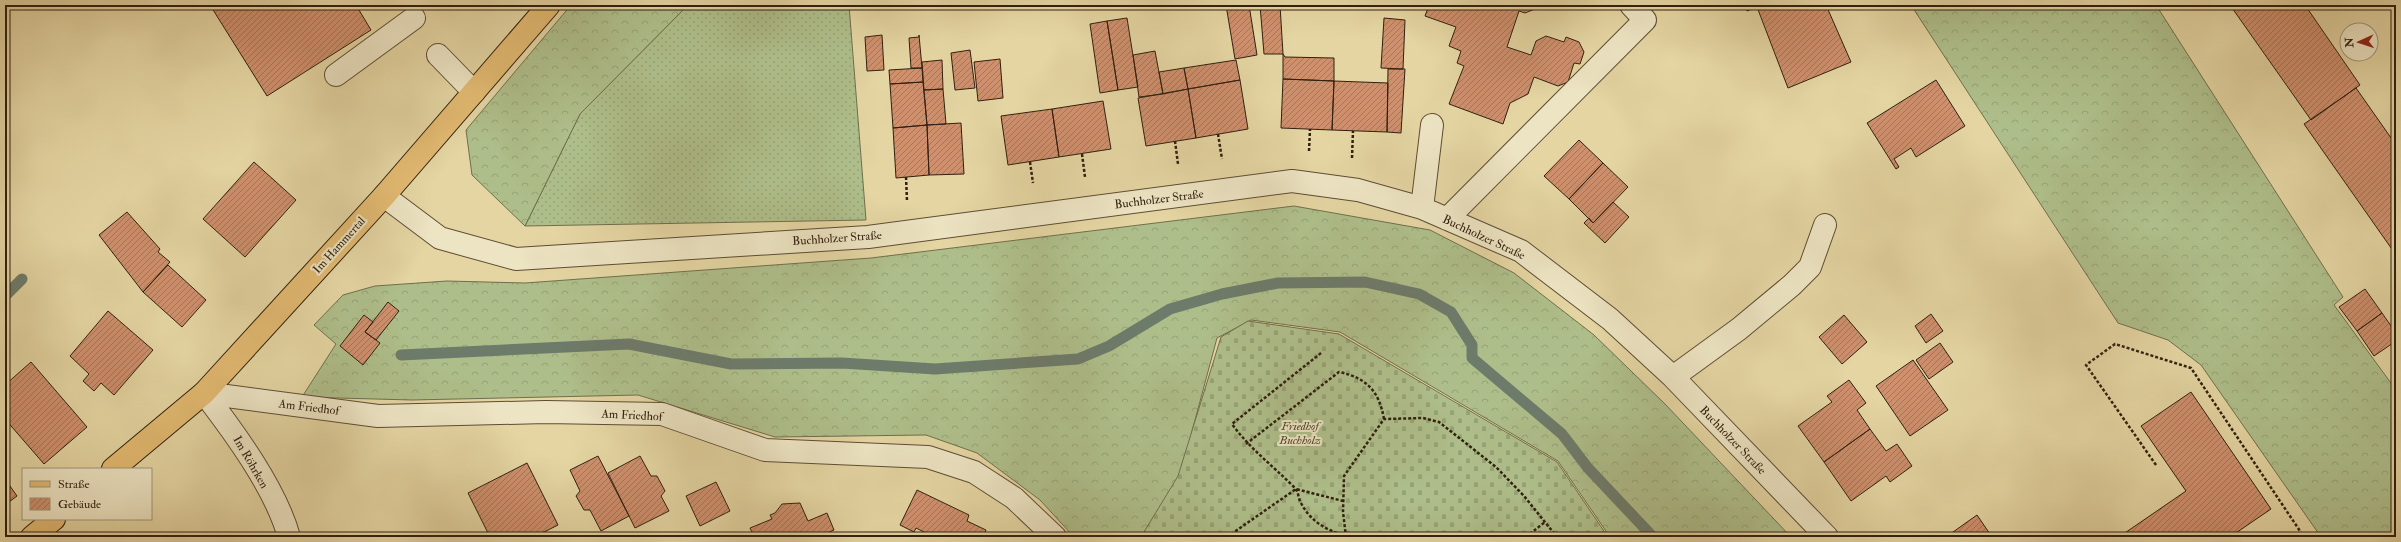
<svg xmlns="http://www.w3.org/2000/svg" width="2401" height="542" font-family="'IM FELL Double Pica',serif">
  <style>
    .grass { fill: url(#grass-dots); stroke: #706f4c }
    .forest { fill: url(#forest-crowns); stroke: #706f4c }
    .cemetery { fill: url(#cemetery-stones); stroke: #706f4c }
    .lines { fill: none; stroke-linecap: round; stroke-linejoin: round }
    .stream { stroke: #6d7b6b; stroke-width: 11 }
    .building { fill: url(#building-hatch); stroke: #31200f }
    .minor-casing { stroke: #5e4d34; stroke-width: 24 }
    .major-casing { stroke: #31200f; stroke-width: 24 }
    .path { stroke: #31200f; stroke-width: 2.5; stroke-dasharray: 3 2; stroke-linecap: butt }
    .minor { stroke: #ede4c3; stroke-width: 22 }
    .major { stroke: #e2ba71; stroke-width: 22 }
    .labels { text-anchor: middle; stroke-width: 4; stroke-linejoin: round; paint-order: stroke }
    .street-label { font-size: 12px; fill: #31200f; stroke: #ede4c3 }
    .park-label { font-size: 12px; font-style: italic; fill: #50482e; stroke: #ede4c3 }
  </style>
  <defs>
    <pattern id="grass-dots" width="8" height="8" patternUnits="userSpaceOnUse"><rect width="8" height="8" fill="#aebe8a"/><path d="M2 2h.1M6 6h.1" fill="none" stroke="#96a376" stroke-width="1.8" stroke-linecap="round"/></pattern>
    <pattern id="forest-crowns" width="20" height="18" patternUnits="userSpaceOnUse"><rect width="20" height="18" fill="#aebe8a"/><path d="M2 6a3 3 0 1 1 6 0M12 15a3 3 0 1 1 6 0" fill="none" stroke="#96a376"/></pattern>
    <pattern id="cemetery-stones" width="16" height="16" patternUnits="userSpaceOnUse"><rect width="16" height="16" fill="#aebe8a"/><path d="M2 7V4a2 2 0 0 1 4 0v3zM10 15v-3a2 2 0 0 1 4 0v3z" fill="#96a376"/></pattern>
    <pattern id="building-hatch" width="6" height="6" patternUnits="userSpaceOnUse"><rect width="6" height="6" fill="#ce906d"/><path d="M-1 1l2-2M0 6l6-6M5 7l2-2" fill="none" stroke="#a87558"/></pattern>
  </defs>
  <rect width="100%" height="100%" fill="#e4d5a2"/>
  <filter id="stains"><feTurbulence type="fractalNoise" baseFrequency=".005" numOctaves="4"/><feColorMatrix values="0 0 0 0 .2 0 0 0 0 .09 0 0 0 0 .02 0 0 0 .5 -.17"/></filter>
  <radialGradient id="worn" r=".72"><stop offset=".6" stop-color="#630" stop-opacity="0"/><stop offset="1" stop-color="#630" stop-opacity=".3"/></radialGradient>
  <!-- grass -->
  <path class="grass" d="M 688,5 L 849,5 L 866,220 L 525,226 L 580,114 Z"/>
  <!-- forest -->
  <path class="forest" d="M 571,5 L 688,5 L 580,114 L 525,226 L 472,175 L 466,130 Z
    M 1911,5 L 2156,5 L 2343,297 L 2334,305 L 2396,390 L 2396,537 L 2321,537 L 2201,365 L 2168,340 L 2118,323 Z
    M 1294,206 L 1430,230 L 1514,273 L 1594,335 L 1665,404 L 1791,537 L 1610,537 L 1558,461 L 1340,332 L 1251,320 L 1217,338 L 1180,476 L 1141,537 L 1074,537 L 1040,500 L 977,453 L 926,435 L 775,437 L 638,395 L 412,400 L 302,397 L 336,344 L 314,325 L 343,295 L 375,286 L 447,281 L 525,283 L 871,258 Z"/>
  <!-- cemetery -->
  <path class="cemetery" d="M 1248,321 L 1339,334 L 1557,462 L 1608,537 L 1141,537 L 1178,476 L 1221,337 Z"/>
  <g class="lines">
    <!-- stream -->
    <path class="stream" d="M 5,296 L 22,279
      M 401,355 L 629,344 L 731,364 L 842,363 L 935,369 L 1078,359 L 1109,346 L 1170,309 L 1222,294 L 1278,283 L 1365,282 L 1419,294 L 1451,312 L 1472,345 L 1472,358 L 1562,434 L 1588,468 L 1653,537"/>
  </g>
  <!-- building -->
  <path class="building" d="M 210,5 L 356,5 L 371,30 L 267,96 Z
    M 1226,5 L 1249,5 L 1257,55 L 1235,59 Z
    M 1260,5 L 1280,5 L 1283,54 L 1264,54 Z
    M 1429,5 L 1536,5 L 1535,9 L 1525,13 L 1519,11 L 1507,47 L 1531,55 L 1536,41 L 1546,36 L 1564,42 L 1566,37 L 1579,42 L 1584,52 L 1580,64 L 1574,63 L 1568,82 L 1558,86 L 1534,77 L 1528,94 L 1510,103 L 1503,124 L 1449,104 L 1464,66 L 1457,63 L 1461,51 L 1449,46 L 1456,27 L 1425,16 Z
    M 1745,5 L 1826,5 L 1851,62 L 1788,88 L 1757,7 L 1747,11 Z
    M 2230,5 L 2305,5 L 2360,85 L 2311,120 Z
    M 1127,18 L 1138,87 L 1118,90 L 1107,21 Z
    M 1384,18 L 1405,20 L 1403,69 L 1381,68 Z
    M 1107,21 L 1118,90 L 1100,93 L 1090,24 Z
    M 882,35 L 884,70 L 867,71 L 865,37 Z
    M 919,35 L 922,68 L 911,68 L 909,38 L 919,37 Z
    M 970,50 L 975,88 L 955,90 L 951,53 Z
    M 1155,51 L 1163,94 L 1139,97 L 1133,55 Z
    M 1283,54 L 1285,57 L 1334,58 L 1334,81 L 1283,79 Z
    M 1000,59 L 1003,98 L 978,101 L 974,62 Z
    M 942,60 L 943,89 L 924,90 L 922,62 Z
    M 1236,60 L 1240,80 L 1188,89 L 1184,68 Z
    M 922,68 L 923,82 L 890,84 L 889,70 Z
    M 1184,68 L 1188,89 L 1163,94 L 1159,72 Z
    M 1388,69 L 1405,69 L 1401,133 L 1387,132 Z
    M 1283,79 L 1334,81 L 1332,130 L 1281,128 Z
    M 1240,80 L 1248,129 L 1196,138 L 1188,89 Z
    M 1936,80 L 1965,126 L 1916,157 L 1911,148 L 1894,159 L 1899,167 L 1896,169 L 1867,123 Z
    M 1334,81 L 1388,83 L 1387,132 L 1332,130 Z
    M 923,82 L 927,125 L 893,128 L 890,84 Z
    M 2356,88 L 2396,145 L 2396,255 L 2304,124 Z
    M 943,89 L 946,124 L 927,125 L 924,90 Z
    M 1188,89 L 1196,138 L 1146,146 L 1138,98 Z
    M 1103,101 L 1111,149 L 1059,157 L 1052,109 Z
    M 1052,109 L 1059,157 L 1008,165 L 1001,116 Z
    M 961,123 L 964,174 L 929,175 L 927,125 Z
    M 927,125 L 929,175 L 896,178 L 893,128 Z
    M 1579,140 L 1603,163 L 1569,199 L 1544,176 Z
    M 254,162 L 296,200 L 245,257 L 203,219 Z
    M 1603,163 L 1628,187 L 1593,223 L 1569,199 Z
    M 1613,202 L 1629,217 L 1605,243 L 1584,223 L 1589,218 L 1593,223 Z
    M 127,212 L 160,249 L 158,252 L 170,262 L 143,292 L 99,235 Z
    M 168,265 L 206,300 L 182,327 L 143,292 Z
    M 2365,289 L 2382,313 L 2357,331 L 2339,307 Z
    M 388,302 L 399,311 L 376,340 L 365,332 Z
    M 108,311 L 153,350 L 114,395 L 101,383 L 94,391 L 83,381 L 89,374 L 70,356 Z
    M 2382,313 L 2396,333 L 2396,341 L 2374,356 L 2357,331 Z
    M 1931,314 L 1943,331 L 1926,343 L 1915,326 Z
    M 364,315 L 373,322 L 365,332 L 380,343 L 363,365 L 340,346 Z
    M 1844,315 L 1867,342 L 1842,364 L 1819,337 Z
    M 1940,343 L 1953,362 L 1929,379 L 1916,360 Z
    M 1913,360 L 1948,410 L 1910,436 L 1876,386 Z
    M 31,362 L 87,427 L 44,464 L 5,419 L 5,385 Z
    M 1849,380 L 1866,403 L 1857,410 L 1870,429 L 1824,462 L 1798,426 L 1832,402 L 1827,396 Z
    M 2191,392 L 2271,509 L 2230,537 L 2119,537 L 2186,491 L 2141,426 Z
    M 1870,429 L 1886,451 L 1897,444 L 1912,466 L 1890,482 L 1886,476 L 1851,501 L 1824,462 Z
    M 598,456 L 629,516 L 601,531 L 590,510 L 584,510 L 576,496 L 580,491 L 570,470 Z
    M 640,456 L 651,476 L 657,476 L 665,491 L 661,496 L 669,511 L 635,528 L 608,473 Z
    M 527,463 L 558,525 L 534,537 L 490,537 L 468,493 Z
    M 5,479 L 17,496 L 5,505 Z
    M 716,482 L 730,511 L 700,526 L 686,496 Z
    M 917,490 L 969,515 L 967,521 L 986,530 L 983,537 L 924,537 L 926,533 L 916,528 L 914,532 L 900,525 Z
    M 800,503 L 808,521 L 827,513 L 834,530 L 818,537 L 754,537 L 750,528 L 772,519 L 770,515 L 775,513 L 782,504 Z
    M 1977,515 L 1992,537 L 1946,537 Z"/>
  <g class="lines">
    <!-- minor casing -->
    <g class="minor-casing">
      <path id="minor" d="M 438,55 L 474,92
        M 336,75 L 414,18
        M 384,196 L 440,238 L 516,259 L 868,237 L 1292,181 L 1358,190 L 1422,208 L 1521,251 L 1610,319 L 1673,377 L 1827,537
        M 1422,208 L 1432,125
        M 1447,219 L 1645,20 L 1631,5
        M 1673,377 L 1739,329 L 1792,285 L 1810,267 L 1825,225
        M 204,393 L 378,416 L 546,412 L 662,414 L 765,450 L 928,457 L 974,472 L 1014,498 L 1055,537
        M 204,393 C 234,432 276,489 289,537"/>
    </g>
    <!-- major casing -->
    <g class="major-casing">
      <path id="major" d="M 113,469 L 204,393 L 384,196 L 549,5
        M 32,537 L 54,519"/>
    </g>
    <!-- path -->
    <path class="path" d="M 1218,134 L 1222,159
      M 1175,141 L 1178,164
      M 1309,151 L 1310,129
      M 1082,154 L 1085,177
      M 1352,158 L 1353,131
      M 1030,162 L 1033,183
      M 906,177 L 907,201
      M 1321,353 L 1232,424 C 1250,449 1272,465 1294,487 C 1298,490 1298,496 1300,501 C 1309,520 1325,530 1344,535
      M 1246,444 L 1339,372 C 1367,378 1379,391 1384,419
      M 2156,465 L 2086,365 L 2115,344 L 2191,368 L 2304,537
      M 1227,537 L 1296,489 L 1343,501
      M 1346,537 L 1343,512 L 1344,476 L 1384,419 L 1423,418 L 1439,422 L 1496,467 L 1524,496 L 1557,537
      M 1526,537 L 1545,522"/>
    <!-- minor -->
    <use href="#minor" class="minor"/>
    <!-- major -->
    <use href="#major" class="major"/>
  </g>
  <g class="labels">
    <!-- street labels -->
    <g class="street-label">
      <text transform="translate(1159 199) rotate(-7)" y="4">Buchholzer Straße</text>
      <text transform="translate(1484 237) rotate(25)" y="4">Buchholzer Straße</text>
      <text transform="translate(837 238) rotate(-4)" y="4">Buchholzer Straße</text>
      <text transform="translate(339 245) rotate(-48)" y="4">Im Hammertal</text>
      <text transform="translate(309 407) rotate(7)" y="4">Am Friedhof</text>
      <text transform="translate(632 415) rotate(3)" y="4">Am Friedhof</text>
      <text transform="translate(1733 440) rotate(46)" y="4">Buchholzer Straße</text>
      <text transform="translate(251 462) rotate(60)" y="4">Im Röhrken</text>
    </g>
    <!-- park labels -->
    <g class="park-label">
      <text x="1300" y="430">Friedhof<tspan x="1300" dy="14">Buchholz</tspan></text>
    </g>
  </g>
  <!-- margin -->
  <rect width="2401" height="542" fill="none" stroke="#e4d5a2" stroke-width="20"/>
  <rect x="6" y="6" width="2389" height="530" fill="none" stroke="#31200f" stroke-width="2"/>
  <rect x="10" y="10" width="2381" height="522" fill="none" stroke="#31200f"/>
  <!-- legend -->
  <rect x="22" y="468" width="130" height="52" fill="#ede4c3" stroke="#a2967b"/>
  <rect x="30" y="481" width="20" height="6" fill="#e2ba71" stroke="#a2967b"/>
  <text x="58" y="488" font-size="12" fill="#31200f">Straße</text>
  <rect x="30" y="498" width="20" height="12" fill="url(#building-hatch)" stroke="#a2967b"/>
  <text x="58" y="508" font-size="12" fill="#31200f">Gebäude</text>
  <!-- north arrow -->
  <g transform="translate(2359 42) rotate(267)"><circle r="19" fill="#ede4c3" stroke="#a2967b"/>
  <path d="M0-3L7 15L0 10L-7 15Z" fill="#8f2418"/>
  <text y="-6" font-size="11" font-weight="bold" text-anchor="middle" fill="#31200f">N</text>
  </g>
  <rect width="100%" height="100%" filter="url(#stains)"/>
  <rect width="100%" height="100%" fill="url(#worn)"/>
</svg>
